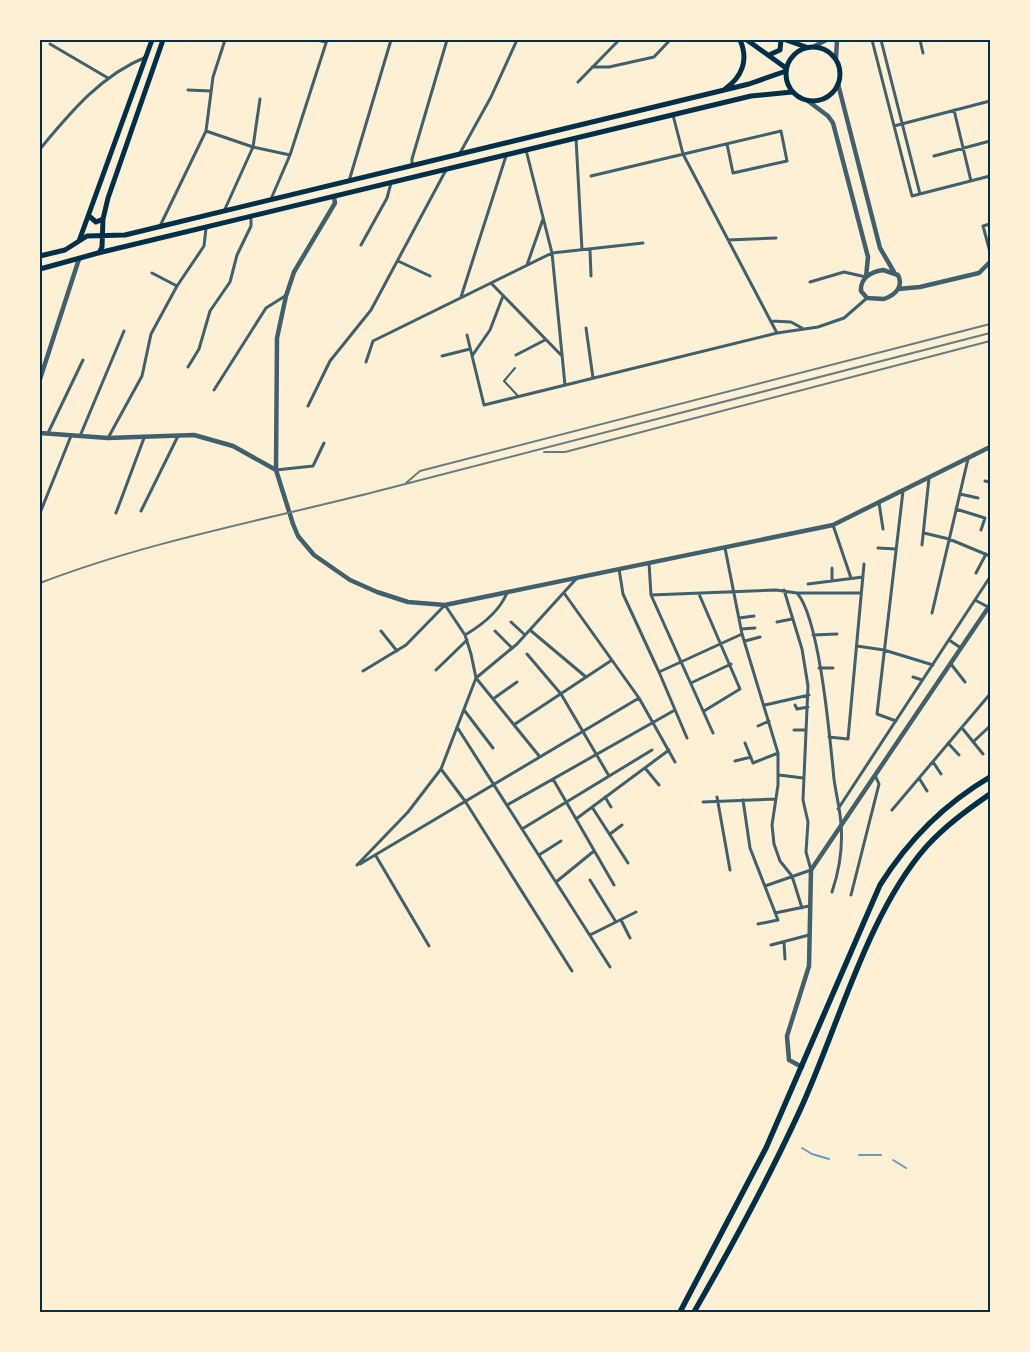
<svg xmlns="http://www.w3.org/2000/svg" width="1030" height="1352" font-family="Roboto,sans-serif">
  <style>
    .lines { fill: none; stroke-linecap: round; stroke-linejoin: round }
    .stream { stroke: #669bbc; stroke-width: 2 }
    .service { stroke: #3f606c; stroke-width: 2 }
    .minor { stroke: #3f606c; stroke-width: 3 }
    .tertiary { stroke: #3f606c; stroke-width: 4.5 }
    .secondary { stroke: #003049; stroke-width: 5 }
    .trunk { stroke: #003049; stroke-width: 5.5 }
    .rail { stroke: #657d81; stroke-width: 2 }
    .neatline { fill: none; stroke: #003049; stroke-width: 2 }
  </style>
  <rect width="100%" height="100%" fill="#fdf0d5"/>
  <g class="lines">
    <!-- stream -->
    <path class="stream" d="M 802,1148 L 812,1154 L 829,1159
      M 859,1155 L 881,1155
      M 893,1160 L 906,1168"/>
    <!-- service -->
    <path class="service" d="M 515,368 L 504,381 L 518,396"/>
    <!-- minor -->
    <path class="minor" d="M 317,40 L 326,42
      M 872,40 L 912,196 L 990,176
      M 881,40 L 920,194
      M 920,40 L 923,53
      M 50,44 L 108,78
      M 592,67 L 609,67 L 654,57 L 670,40
      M 578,82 L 619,40
      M 188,90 L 211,91
      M 954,110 L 971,181
      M 673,115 L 683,154 L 777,333
      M 894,126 L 990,101
      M 206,131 L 253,147 L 290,155
      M 576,138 L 582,250
      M 40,149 C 70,113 101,75 146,57
      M 526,150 L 552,253 L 565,385
      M 460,153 L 491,97 L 517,40
      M 934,156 L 990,141
      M 412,166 L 412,159 L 447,40
      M 591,176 C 654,161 718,146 781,131 L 787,161 L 733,173 L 727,144
      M 349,181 L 391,40
      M 271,199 L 290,155 L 327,40
      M 225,209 L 253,147 L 260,99
      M 990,224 L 983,226 L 990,252
      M 160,226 L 206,131 L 213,77 L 225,40
      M 728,240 L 776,238
      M 361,245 L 387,198 L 391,183
      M 590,250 L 591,276
      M 398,261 L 430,276
      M 527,265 L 543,219
      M 152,273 L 177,286
      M 810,282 L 844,272 L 866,277
      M 491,283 L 562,356
      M 461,297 L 506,156
      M 771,321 L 791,322 L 802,328
      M 586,328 L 593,378
      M 467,335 L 484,405 L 777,333 L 818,327 L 844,318 L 867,298
      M 516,355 L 545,340
      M 442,356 L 470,349
      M 472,356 L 490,330 L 503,296
      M 366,362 L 373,341 L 552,253 L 643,243
      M 188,367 L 199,349 L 210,311 L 230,282 L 237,255 L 251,226 L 251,217
      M 214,390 L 266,308 L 285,296
      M 308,406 L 330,361 L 371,310 L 446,170
      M 48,433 L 83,360
      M 80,436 L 124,331
      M 108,438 L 142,376 L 151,334 L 177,286 L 204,246 L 206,228
      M 276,470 L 313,466 L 324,443
      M 985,481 L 990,482
      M 960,494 L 978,498
      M 879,503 L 883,529
      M 956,509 L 985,518 L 981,530
      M 141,511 L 178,436
      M 40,513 L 71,436
      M 116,513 L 144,438
      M 833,525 L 851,578
      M 924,533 L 949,539 L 990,556
      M 922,545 L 929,478
      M 725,548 L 742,634 L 778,753 L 778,785 L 772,825 L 774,844 L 780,861 L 792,876 L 802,908
      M 878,548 L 896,549
      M 649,563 L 651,595 L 713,733
      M 832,568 L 832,580
      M 619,569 L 623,594 L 659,672 L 687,738
      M 976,573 L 986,554
      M 808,584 L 863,577
      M 564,593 L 639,698 L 675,762
      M 797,593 C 820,619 830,740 834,779 C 836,794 840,809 841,824 C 843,847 839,871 832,892
      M 699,594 L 740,689 L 704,711
      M 651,595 L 776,590 L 797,593 L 861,593
      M 975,600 L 988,607
      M 932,613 L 968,459
      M 739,618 L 754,616
      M 511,622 L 525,635
      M 777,622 L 792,619
      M 741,629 L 755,628
      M 530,630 L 586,677
      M 381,631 L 397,651
      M 495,631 L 512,648
      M 465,635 C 482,625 499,612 507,593
      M 813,635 L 837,634
      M 949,640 L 961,648
      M 745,641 L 760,637
      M 857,646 L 884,650 L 933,665
      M 527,654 L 561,694 L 609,776
      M 951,664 L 965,682
      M 819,668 L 833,668
      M 436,670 L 467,640
      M 659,672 L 742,634
      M 913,677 L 922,680
      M 691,683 L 731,664
      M 493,699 L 517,682
      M 765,705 L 809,695
      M 795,705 L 797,709 L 808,707
      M 464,710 L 493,748
      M 896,721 L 877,714 L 903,491
      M 515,724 L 612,660
      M 758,726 L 769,721
      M 457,727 L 610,967
      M 962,728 L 983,754
      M 794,730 L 806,730
      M 829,737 L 848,739 L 864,564
      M 973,742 L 990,726
      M 745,743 L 753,763 L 778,753
      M 948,743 L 959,755
      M 540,757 L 476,678 L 517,644 L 577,578
      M 735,761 L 751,757
      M 933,762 L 941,774
      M 645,768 L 659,785
      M 441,769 L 465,801 L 572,971
      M 779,775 L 803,778
      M 919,778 L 927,791
      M 553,779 L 614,885
      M 605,797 L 611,807
      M 717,797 L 730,870
      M 743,800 L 750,848 L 778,920 L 758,924
      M 703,802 L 776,799
      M 507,805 L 675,710
      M 592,807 L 628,863
      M 838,809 L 990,577
      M 892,810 L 990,694
      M 576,819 L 669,750
      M 522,829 L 652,750
      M 610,834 L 622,825
      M 539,855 L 561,841
      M 376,856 L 429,946
      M 360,864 L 639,698
      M 357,865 L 408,812 L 441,769 L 476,678 L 471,654 L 465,635 L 445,605 L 406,645 L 363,671
      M 590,880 L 616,922
      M 556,882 L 594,851
      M 765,886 L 811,870 L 806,852 L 808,822 L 803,800 L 808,686 L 802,649 L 784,590
      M 851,895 L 879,784 L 875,775
      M 775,913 L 809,906
      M 621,920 L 630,938
      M 590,935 L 636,912
      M 784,942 L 785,959
      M 771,945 L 809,935"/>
    <!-- tertiary -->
    <path class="tertiary" d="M 815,46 L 826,40
      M 836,58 L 837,40
      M 838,84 L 880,248 L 894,272
      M 808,101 L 828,116 L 833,123 L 868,257 L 866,277
      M 334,197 L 335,203 L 294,272 L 286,296 L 277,338 L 276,470 L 293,524 L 298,536 L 314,555 L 350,580 L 377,592 L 408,602 L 445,605 L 833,525 L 990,447
      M 883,270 L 898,275 C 904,287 895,295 884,299 L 867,298 L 861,291 C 860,278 871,272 883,270 Z
      M 898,289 L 920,287 L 979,273 L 990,262
      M 40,379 L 79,259
      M 40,433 L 108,438 L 194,435 L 233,446 L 276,470
      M 802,1067 L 789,1060 L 787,1036 L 809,966 L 811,870 L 990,605"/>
    <!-- secondary -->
    <path class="secondary" d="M 747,40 L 786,68
      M 786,40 L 806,47
      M786 74a27 27 0 1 1 54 0a27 27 0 1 1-54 0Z
      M 769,55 L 780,50 L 781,40
      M 725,89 C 742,77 749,60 740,40
      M 89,216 L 96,222 L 103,219
      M 79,241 L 152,40
      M 99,253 L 102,247 L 103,219 L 108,198 L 163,40
      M 40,256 L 65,250 L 87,236 L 125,235 L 749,84 L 786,71
      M 40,269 L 98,253 L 751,96 L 792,92"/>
    <!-- trunk -->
    <path class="trunk" d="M 680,1312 L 766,1148 L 880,885 C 909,839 944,804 990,777
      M 694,1312 C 732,1246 769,1178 801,1108 C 838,1027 868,913 926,847 C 945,826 967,810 990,794"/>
    <!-- rail -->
    <path class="rail" d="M 544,452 L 565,452 L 990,341
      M 406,483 L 420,471 L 990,324
      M 40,583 C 149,541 265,520 378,491 C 582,439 786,385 990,333"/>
  </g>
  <!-- border -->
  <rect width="1030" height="1352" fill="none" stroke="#fdf0d5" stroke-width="82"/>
  <rect x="41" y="41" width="948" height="1270" class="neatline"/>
</svg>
